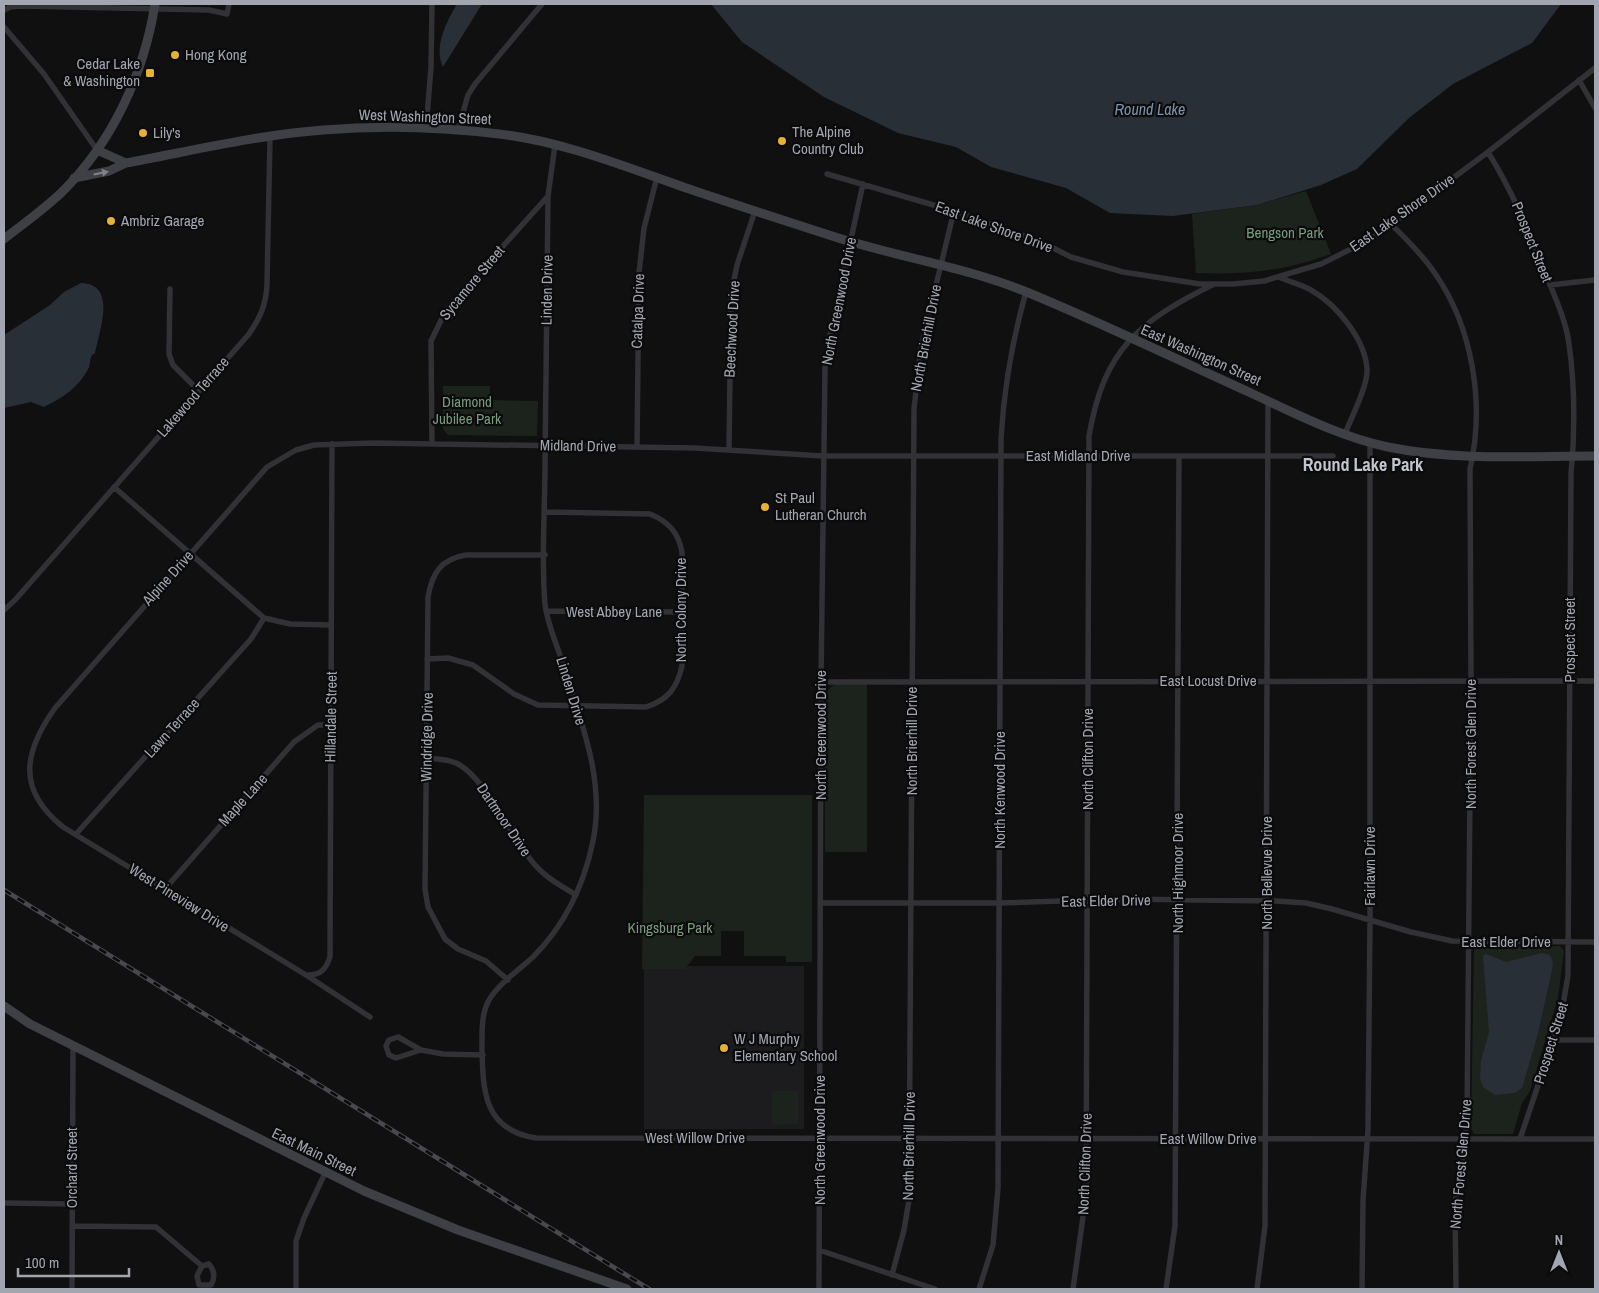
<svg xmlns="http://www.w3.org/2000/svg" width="1599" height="1293" font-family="'Archivo Narrow',sans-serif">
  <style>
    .built { fill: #1c1c1e }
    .green { fill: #1c231d }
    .water { fill: #292f36 }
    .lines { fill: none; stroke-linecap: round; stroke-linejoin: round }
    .minor { stroke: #313136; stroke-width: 5.5 }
    .secondary { stroke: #3f4046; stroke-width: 9 }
    .rail-casing { stroke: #48494f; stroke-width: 4.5 }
    .rail { stroke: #0b0b0c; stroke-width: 2.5; stroke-dasharray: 8; stroke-linecap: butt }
    .oneway { fill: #7f828c }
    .poi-dot { fill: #e6b232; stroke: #0b0b0c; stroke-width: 2 }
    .labels { text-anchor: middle; stroke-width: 4.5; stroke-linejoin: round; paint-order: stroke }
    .poi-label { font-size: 15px; fill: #a2a6b1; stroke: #0b0b0c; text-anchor: start }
    .street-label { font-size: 15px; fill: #a2a6b1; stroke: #0b0b0c }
    .park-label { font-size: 15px; fill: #799b7d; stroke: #0b0b0c }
    .water-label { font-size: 16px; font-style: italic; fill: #7a92ab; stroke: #0b0b0c }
    .quarter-label { font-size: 18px; font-weight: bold; fill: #c2c5cd; stroke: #0b0b0c }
  </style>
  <rect width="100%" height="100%" fill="#101011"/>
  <!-- built -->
  <path class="built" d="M 644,966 L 804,966 L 804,1129 L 644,1129 Z"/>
  <!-- green -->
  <path class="green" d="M 1306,191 L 1331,254 C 1284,271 1246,275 1196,273 L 1192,214 L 1257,205 Z
    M 443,386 L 490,386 L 490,400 L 538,401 L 537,436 L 448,435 L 443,429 Z
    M 835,684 L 867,684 L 867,852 L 825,852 L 825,692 Z
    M 644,795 L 812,795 L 812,962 L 786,962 L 786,956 L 744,956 L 744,931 L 721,931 L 721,956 L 695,956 L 685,969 L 642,969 Z
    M 1560,946 L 1564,951 L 1558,998 L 1530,1091 L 1522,1103 L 1513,1134 L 1474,1134 L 1471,1128 L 1474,950 L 1476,947 Z
    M 772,1091 L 798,1091 L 798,1124 L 772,1125 Z"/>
  <!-- water -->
  <path class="water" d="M 457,4 L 482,4 L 443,67 C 433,47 447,21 457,4 Z
    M 711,4 L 1561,4 L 1532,43 L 1453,84 L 1409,118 L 1357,169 L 1321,185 L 1257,205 L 1173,216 L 1110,213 L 1066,188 L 991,167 L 956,147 L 898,133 L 824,97 L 742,42 Z
    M 81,283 C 118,284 99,331 95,353 L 92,355 C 90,359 90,363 89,367 C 80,387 62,398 44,407 L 31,402 L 4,408 L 4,335 L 50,305 L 64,292 Z
    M 1542,953 L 1550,955 L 1553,962 L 1552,970 L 1537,1037 L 1522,1088 L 1515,1093 L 1495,1095 L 1483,1087 L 1480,1079 L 1481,1061 L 1489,1032 L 1483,956 L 1486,954 L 1506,962 Z"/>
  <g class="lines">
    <!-- minor -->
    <path class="minor" d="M 4,10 L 10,7 L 22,6 L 209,10 L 227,14 L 229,4
      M 4,27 L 44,74 L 97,150
      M 1579,80 L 1595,108
      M 426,129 L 431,67 L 432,4
      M 458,130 L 468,95 L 475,84 L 542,4
      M 555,145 L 548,196 C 547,286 546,376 545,466 C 545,512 541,559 545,604 C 547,622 555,640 561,658 C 579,717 606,778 593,841 C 584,885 565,925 533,957 C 519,970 499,983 489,1000 C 481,1014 482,1033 482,1049 C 483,1092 484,1130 536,1138 L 1595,1139
      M 1488,152 C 1512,191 1528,229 1545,272 C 1554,295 1566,320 1569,344 C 1575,387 1575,432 1571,474 L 1568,975 L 1561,1017 L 1520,1139
      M 827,174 L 954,211 L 1041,242 L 1071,257 L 1123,272 L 1200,284 L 1233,284 L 1264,281 L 1321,264 L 1371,239 L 1488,152 L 1595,68
      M 1391,224 C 1406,239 1422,254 1434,272 C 1473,327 1485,404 1470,469 L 1471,681 L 1467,1120 L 1465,1145 L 1455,1203 L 1456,1289
      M 1279,277 C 1290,282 1302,285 1311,290 C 1337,305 1365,339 1367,369 C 1368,386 1351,418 1345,434
      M 1550,285 L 1595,280
      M 170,289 L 169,354 L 173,365 L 199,391
      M 432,444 L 431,341 L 446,310 L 548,196
      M 637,447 L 639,273 L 644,228 L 657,177
      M 729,450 L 731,295 L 737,265 L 755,211
      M 114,487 L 264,618 L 290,624 L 331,625
      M 4,610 L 15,600 L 249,334 C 260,318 266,305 267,285 L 270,137
      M 547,611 L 682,612
      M 427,659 L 448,658 L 473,665 L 514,694 L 538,705 L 646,707 C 668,700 677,688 682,666 L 682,552 C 678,532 669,522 650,514 L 545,512
      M 821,682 L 1595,681
      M 426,758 C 437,759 447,759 456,763 C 485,776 512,840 536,866 C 547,879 562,886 576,895
      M 76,834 L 251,639 L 264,618
      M 164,890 L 294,742 L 318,725 L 330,725
      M 821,903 L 999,903 L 1122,899 L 1276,901 L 1306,903 L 1332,909 L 1411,932 L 1452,941 L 1595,942
      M 308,975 C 321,975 326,969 330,957 L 332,444
      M 508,980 L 486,961 L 458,949 L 445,939 L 428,907 L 425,889 L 428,597 C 432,573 441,559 466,555 L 545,555
      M 370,1017 L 306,975 L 63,827 C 17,790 23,753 55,708 L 267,467 L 296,450 L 314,445 L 373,443 L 694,448 L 823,456 L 1333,456
      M 1553,1040 L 1595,1040
      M 421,1050 L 396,1058 L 389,1055 L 386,1046 L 389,1040 L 398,1037 L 421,1050 L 443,1054 L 483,1055
      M 4,1203 L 72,1204
      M 72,1226 L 156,1227 L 202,1266
      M 819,1250 L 935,1289
      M 209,1264 C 215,1271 215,1278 211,1285 L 199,1285 L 197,1276 L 202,1266 Z
      M 892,1275 L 904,1230 L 909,1200 L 914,409 L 921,347 L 954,211
      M 72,1289 L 73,1046
      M 296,1289 L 296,1241 L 304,1218 L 325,1173
      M 819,1289 L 821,682 L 825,368 L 830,335 L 863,184
      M 979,1289 L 993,1245 L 998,1188 L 1001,439 C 1004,388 1012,341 1026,292
      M 1073,1289 L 1086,1195 L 1089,436 C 1104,349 1138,322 1214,284
      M 1166,1289 L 1175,1226 L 1179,456
      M 1257,1289 L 1265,1226 L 1268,401
      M 1362,1289 L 1363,1200 L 1368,1130 L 1370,920 L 1370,442"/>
    <!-- secondary -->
    <path class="secondary" d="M 97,150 L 126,163 C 191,151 257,135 323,130 C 381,125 442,127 499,134 C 568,142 633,170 698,192 C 742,207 786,221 829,235 C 895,257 964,266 1029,293 C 1104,324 1178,360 1253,394 C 1296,414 1341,437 1388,447 C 1456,461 1527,456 1595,456
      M 74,178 L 109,171 L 126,163
      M 4,239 C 23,224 43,210 61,193 C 112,143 144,74 155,4
      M 4,1006 L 30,1024 L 364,1191 L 458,1230 L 627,1289"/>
    <!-- rail casing -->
    <g class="rail-casing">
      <path id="rail" d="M 4,890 L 649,1289"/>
    </g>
    <!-- rail -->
    <use href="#rail" class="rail"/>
  </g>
  <!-- one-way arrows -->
  <defs><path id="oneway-solid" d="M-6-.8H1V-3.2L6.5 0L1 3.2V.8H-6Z" transform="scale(1.25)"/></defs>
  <use class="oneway" href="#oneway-solid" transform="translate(101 173) rotate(-11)"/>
  <!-- markers -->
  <g class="poi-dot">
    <circle cx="175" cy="55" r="5"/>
    <rect x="145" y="68" width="10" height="10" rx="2.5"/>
    <circle cx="143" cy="133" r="5"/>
    <circle cx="782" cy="141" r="5"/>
    <circle cx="111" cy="221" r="5"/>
    <circle cx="765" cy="507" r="5"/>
    <circle cx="724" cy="1048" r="5"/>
  </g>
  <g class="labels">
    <!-- poi labels -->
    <g class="poi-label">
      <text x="185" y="60">Hong Kong</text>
      <text x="140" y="69" text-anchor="end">Cedar Lake<tspan x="140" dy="17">&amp; Washington</tspan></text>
      <text x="792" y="137">The Alpine<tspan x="792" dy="17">Country Club</tspan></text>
      <text x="153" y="138">Lily's</text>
      <text x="121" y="226">Ambriz Garage</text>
      <text x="775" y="503">St Paul<tspan x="775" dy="17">Lutheran Church</tspan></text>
      <text x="734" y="1044">W J Murphy<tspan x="734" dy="17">Elementary School</tspan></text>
    </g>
    <!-- street labels -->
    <g class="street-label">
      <text transform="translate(425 117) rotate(2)" y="5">West Washington Street</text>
      <text transform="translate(1402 213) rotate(-35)" y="5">East Lake Shore Drive</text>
      <text transform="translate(994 227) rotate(20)" y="5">East Lake Shore Drive</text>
      <text transform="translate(1532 242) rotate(68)" y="5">Prospect Street</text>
      <text transform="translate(472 283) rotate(-50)" y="5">Sycamore Street</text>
      <text transform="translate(547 290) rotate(-89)" y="5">Linden Drive</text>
      <text transform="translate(839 301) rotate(-79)" y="5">North Greenwood Drive</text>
      <text transform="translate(638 311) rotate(-88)" y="5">Catalpa Drive</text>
      <text transform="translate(732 329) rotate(-87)" y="5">Beechwood Drive</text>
      <text transform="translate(926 338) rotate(-79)" y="5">North Brierhill Drive</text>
      <text transform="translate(1201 355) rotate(24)" y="5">East Washington Street</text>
      <text transform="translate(193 397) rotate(-49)" y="5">Lakewood Terrace</text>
      <text transform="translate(578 446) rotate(1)" y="5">Midland Drive</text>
      <text x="1078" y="461">East Midland Drive</text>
      <text transform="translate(168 578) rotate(-48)" y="5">Alpine Drive</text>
      <text transform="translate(681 610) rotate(-90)" y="5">North Colony Drive</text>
      <text x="614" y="617">West Abbey Lane</text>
      <text transform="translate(1570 640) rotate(-90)" y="5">Prospect Street</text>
      <text x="1208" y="686">East Locust Drive</text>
      <text transform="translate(571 691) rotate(73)" y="5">Linden Drive</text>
      <text transform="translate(331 717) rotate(-89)" y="5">Hillandale Street</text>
      <text transform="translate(172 728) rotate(-48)" y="5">Lawn Terrace</text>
      <text transform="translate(821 735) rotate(-90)" y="5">North Greenwood Drive</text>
      <text transform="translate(427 737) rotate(-89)" y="5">Windridge Drive</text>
      <text transform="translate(912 741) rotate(-90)" y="5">North Brierhill Drive</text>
      <text transform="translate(1471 744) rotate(-90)" y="5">North Forest Glen Drive</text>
      <text transform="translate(1088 759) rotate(-90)" y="5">North Clifton Drive</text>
      <text transform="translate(1000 790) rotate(-90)" y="5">North Kenwood Drive</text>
      <text transform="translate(243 800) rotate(-48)" y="5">Maple Lane</text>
      <text transform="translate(504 820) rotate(56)" y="5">Dartmoor Drive</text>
      <text transform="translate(1370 866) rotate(-90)" y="5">Fairlawn Drive</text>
      <text transform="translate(1178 873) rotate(-90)" y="5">North Highmoor Drive</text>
      <text transform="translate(1267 873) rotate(-90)" y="5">North Bellevue Drive</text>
      <text transform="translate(179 898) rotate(32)" y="5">West Pineview Drive</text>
      <text transform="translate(1106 901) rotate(-1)" y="5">East Elder Drive</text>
      <text x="1506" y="947">East Elder Drive</text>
      <text transform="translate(1551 1043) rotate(-73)" y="5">Prospect Street</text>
      <text x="695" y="1143">West Willow Drive</text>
      <text x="1208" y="1144">East Willow Drive</text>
      <text transform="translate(820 1140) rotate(-90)" y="5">North Greenwood Drive</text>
      <text transform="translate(909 1146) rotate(-89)" y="5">North Brierhill Drive</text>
      <text transform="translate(314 1152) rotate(26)" y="5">East Main Street</text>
      <text transform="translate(1085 1164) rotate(-88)" y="5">North Clifton Drive</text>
      <text transform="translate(1461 1164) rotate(-85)" y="5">North Forest Glen Drive</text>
      <text transform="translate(72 1168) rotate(-90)" y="5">Orchard Street</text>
    </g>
    <!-- park labels -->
    <g class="park-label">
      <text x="1285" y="238">Bengson Park</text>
      <text x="467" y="407">Diamond<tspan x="467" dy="17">Jubilee Park</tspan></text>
      <text x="670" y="933">Kingsburg Park</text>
    </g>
    <!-- water labels -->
    <g class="water-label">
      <text x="1150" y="115">Round Lake</text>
    </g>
    <!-- quarter labels -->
    <g class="quarter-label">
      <text x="1363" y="471">Round Lake Park</text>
    </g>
  </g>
  <!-- border -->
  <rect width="1599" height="1293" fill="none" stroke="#a2a6b1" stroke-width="10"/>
  <!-- north arrow -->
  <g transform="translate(1559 1253)" stroke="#0b0b0c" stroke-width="4" paint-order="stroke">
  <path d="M0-4L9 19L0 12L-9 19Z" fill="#a2a6b1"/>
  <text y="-8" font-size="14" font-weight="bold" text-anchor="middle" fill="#a2a6b1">N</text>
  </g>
  <!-- scale -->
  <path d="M18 1268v8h111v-8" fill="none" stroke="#a2a6b1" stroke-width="2.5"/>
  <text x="25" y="1268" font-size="15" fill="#a2a6b1" stroke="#0b0b0c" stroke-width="4" paint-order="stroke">100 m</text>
</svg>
